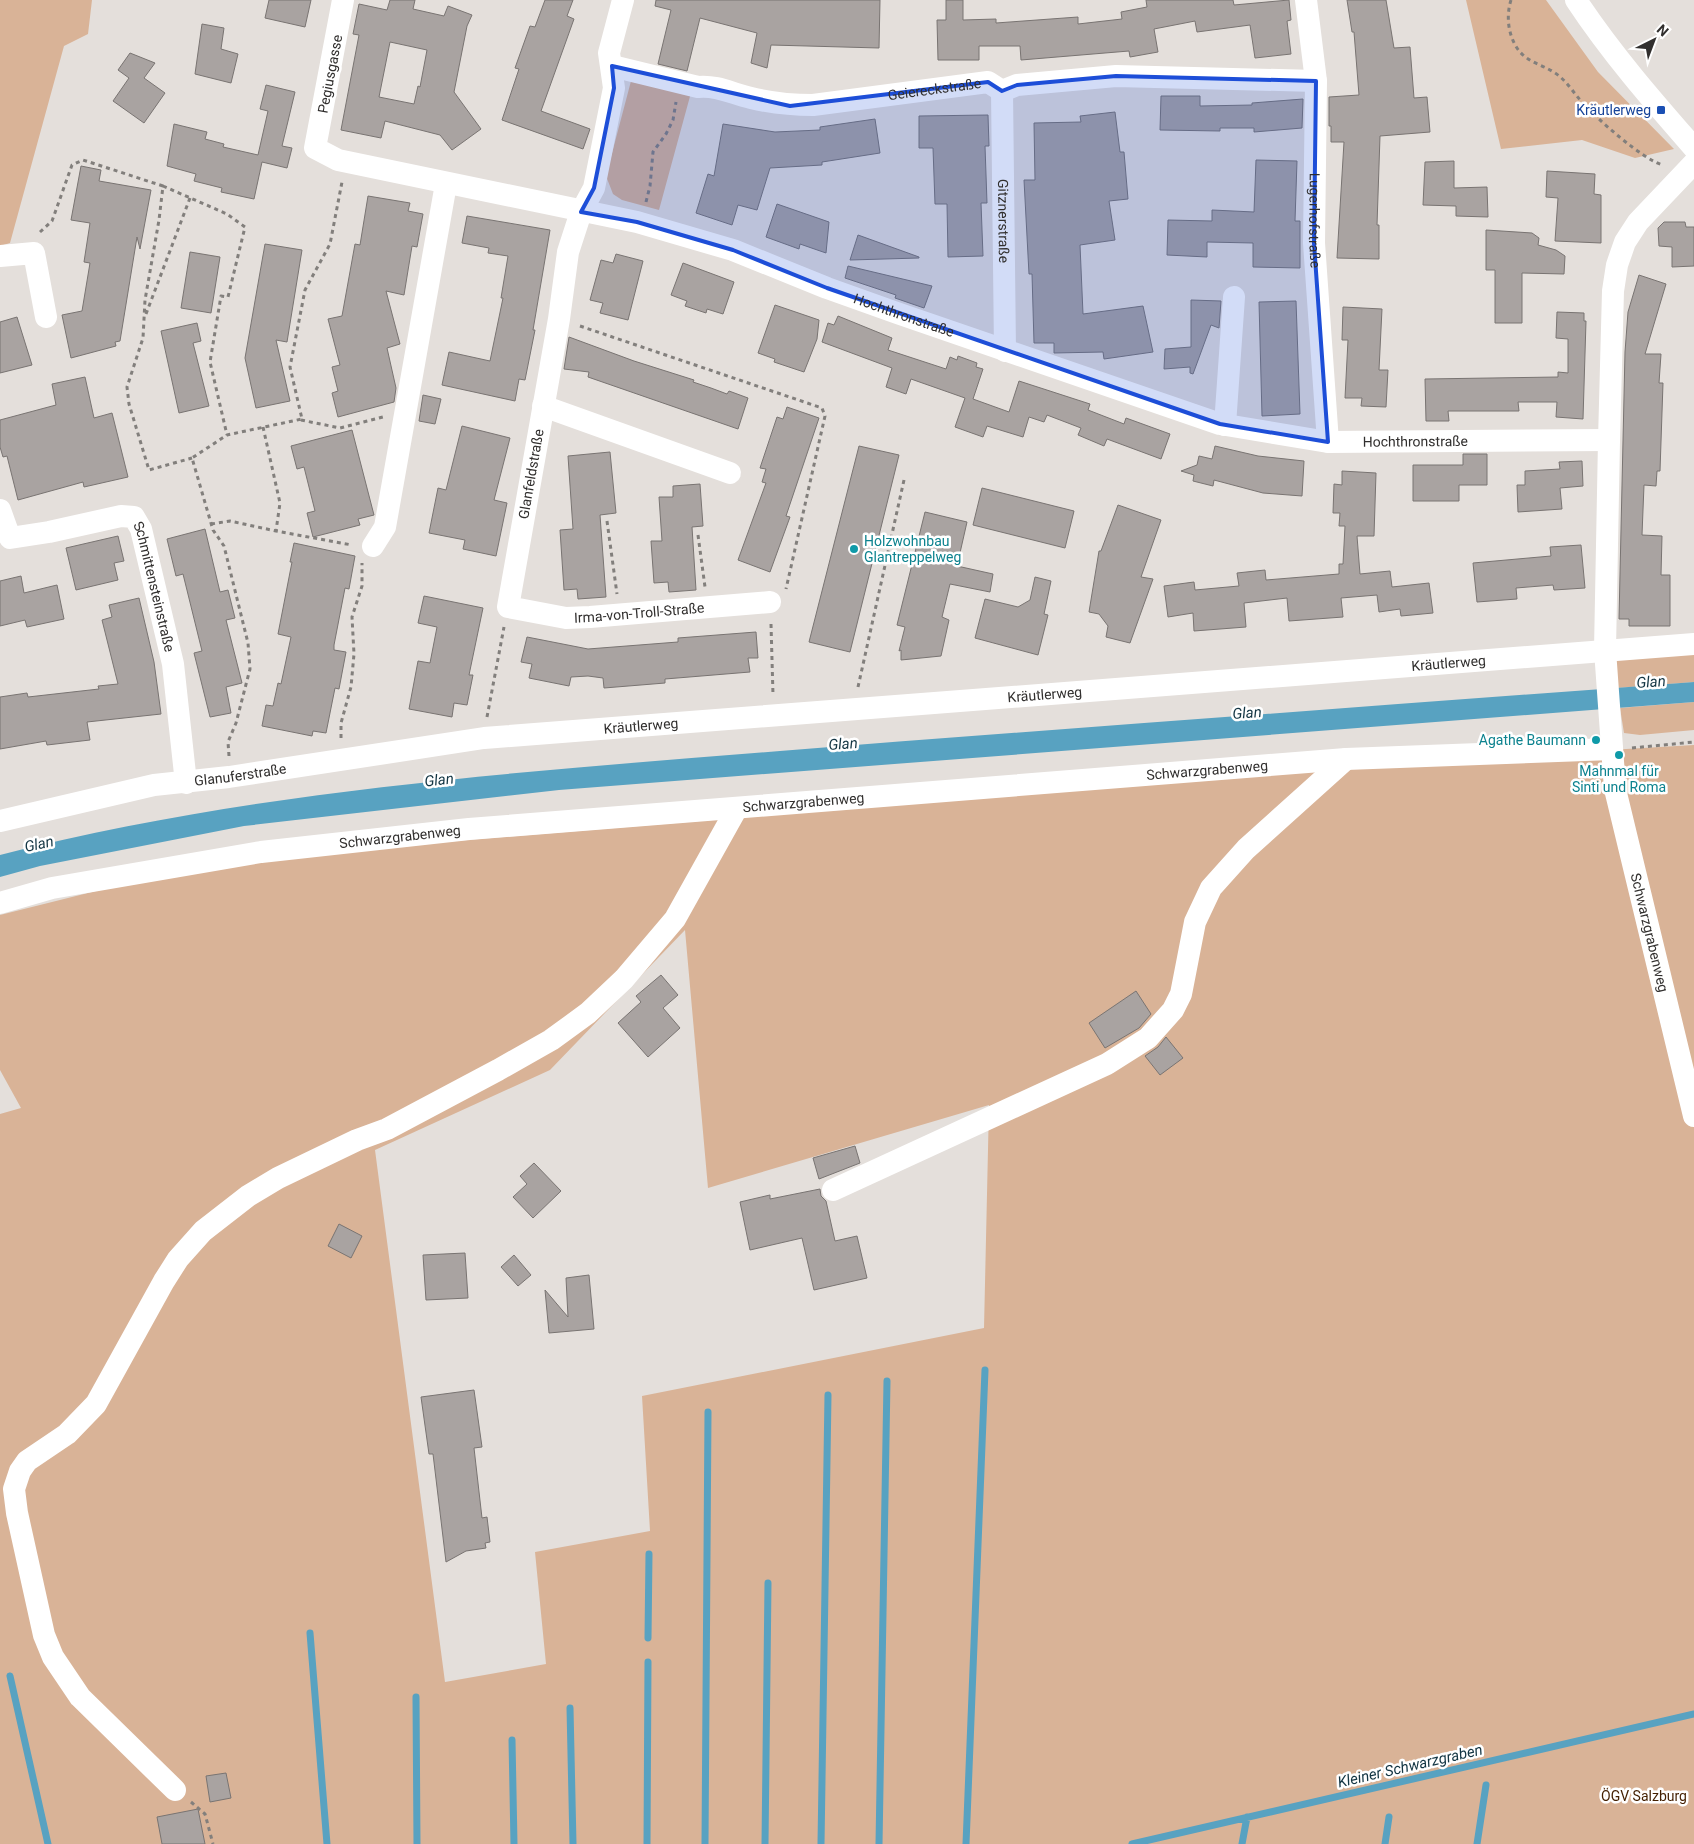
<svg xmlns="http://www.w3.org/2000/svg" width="1694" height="1844" font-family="Roboto,sans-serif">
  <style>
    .green { fill: #d9b397; fill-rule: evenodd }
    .water { fill: #58a2c1 }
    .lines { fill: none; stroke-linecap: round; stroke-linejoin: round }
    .stream { stroke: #58a2c1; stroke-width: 7 }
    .building { fill: #a9a3a1; stroke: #797472; fill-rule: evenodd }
    .path { stroke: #827f7c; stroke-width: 3; stroke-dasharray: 4 4; stroke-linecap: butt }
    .minor { stroke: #fff; stroke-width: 22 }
    .marked { fill: #1d4ed8; fill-opacity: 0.2; stroke: #1d4ed8; stroke-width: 4; stroke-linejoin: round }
    .transit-dot { fill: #1a4fb4; stroke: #fff; stroke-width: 2 }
    .culture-dot { fill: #0f9aa8; stroke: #fff; stroke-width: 2 }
    .labels { text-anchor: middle; stroke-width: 5; stroke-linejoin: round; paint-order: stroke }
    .street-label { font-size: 14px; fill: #312f2e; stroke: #fff }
    .transit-label { font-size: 14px; fill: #164399; stroke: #fff; text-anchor: end }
    .culture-label { font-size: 14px; fill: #0d838f; stroke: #fff; text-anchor: start }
    .park-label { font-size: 14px; fill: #431f00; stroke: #fff }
    .water-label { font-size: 15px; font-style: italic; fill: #133543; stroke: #fff }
  </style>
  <rect width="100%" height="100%" fill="#e4dfdb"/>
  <!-- green -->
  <path class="green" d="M 0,0 L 92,0 L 88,34 L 64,46 L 10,243 L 0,246 Z
    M 1466,0 L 1546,0 L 1598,72 L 1674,149 L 1635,158 L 1582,140 L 1501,149 Z
    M 631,81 L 692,89 L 659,210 L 622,200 L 613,194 L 606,176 Z
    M 1694,651 L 1694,682 L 1617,688 L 1615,663 L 1619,657 Z
    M 1694,702 L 1694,730 L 1640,735 L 1624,733 L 1620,708 Z
    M 1694,745 L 1694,1844 L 0,1844 L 0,1114 L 21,1108 L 0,1070 L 0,915 L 116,886 L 273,856 L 1441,760 ZM 685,930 L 708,1188 L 989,1105 L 984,1328 L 642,1396 L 650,1531 L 535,1552 L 546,1664 L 445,1682 L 375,1150 L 550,1070 Z"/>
  <!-- water -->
  <path class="water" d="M 1694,682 L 1694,702 L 559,790 L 244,826 L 40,866 L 0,877 L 0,855 C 255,790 519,772 780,751 C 1085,727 1389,705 1694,682 Z"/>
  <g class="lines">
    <!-- stream -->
    <path class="stream" d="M 310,1633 L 327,1844
      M 648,1638 L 649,1554
      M 10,1676 L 48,1844
      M 416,1697 L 417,1844
      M 570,1708 L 573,1844
      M 512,1740 L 514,1844
      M 647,1844 L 648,1662
      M 705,1844 L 708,1412
      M 765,1844 L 768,1583
      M 821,1844 L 828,1395
      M 879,1844 L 887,1381
      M 966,1844 L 985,1370
      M 1132,1844 L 1694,1714
      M 1242,1844 L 1247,1817
      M 1385,1844 L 1389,1817
      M 1477,1844 L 1486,1785"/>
  </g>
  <!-- building -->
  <path class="building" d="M 269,0 L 311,0 L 305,27 L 265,18 Z
    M 390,0 L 415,0 L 413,9 L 444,16 L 448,6 L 472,15 L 467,26 L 454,92 L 481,129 L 452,150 L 440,135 L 385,121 L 381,138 L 341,130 L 359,35 L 353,34 L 359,4 L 387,10 ZM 390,42 L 427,50 L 420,87 L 418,86 L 414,104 L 379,97 Z
    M 545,0 L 573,0 L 567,16 L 574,19 L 541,111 L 590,129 L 583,149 L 502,120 L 519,69 L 515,68 L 530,26 L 535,27 Z
    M 656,0 L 880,0 L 879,48 L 771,45 L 767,68 L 751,63 L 757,33 L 700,18 L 687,71 L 658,64 L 671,10 L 655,6 Z
    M 946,0 L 963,0 L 963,20 L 996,19 L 996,23 L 1078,17 L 1078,24 L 1122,19 L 1121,12 L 1147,7 L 1146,0 L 1233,0 L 1234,5 L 1289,0 L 1291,20 L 1287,21 L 1291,54 L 1255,58 L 1250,25 L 1197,32 L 1195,21 L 1154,29 L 1158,52 L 1130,57 L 1129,51 L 1021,60 L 1020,46 L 979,46 L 979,60 L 938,60 L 937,20 L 946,20 Z
    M 1347,0 L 1386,0 L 1394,48 L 1410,47 L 1414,98 L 1427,97 L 1430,132 L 1380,136 L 1377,225 L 1379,225 L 1379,259 L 1337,258 L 1344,142 L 1331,142 L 1331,126 L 1329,126 L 1329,97 L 1359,95 L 1354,32 L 1352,32 Z
    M 202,24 L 224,28 L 221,49 L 238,54 L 231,83 L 195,74 Z
    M 130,53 L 155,63 L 144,78 L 165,93 L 144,123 L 113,101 L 129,78 L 118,70 Z
    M 266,85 L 295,92 L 282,146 L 292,148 L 287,168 L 262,162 L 254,199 L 221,192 L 222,188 L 194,181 L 196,174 L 167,166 L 174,124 L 207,132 L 205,139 L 224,144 L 223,147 L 258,155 L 268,111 L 260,109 Z
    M 1161,96 L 1200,96 L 1200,106 L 1252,105 L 1252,103 L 1303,99 L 1302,128 L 1254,132 L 1254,128 L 1220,128 L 1220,131 L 1160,130 Z
    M 1115,112 L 1120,152 L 1124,152 L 1128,199 L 1109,201 L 1115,240 L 1080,245 L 1083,314 L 1143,306 L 1153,352 L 1104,359 L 1103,352 L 1054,353 L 1054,343 L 1034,343 L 1032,274 L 1029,274 L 1024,180 L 1035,180 L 1034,123 L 1081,122 L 1080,116 Z
    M 988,115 L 989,146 L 985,146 L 987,203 L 981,203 L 983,256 L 948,257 L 947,204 L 935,204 L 933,148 L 919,148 L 919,116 Z
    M 875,119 L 880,153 L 822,162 L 822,165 L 770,168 L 757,210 L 738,205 L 732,225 L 696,213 L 708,174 L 714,176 L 723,124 L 775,132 L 820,130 L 820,127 Z
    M 1256,160 L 1297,161 L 1295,221 L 1300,221 L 1300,268 L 1253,267 L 1253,243 L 1207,242 L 1207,257 L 1167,255 L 1168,220 L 1212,221 L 1212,210 L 1254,212 Z
    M 1454,161 L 1454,188 L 1487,187 L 1488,217 L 1456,216 L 1456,206 L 1423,205 L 1425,162 Z
    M 81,166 L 101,170 L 99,181 L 151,190 L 140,249 L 137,237 L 120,341 L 115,342 L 116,346 L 71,358 L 62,315 L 82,311 L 90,263 L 84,262 L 90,223 L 71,220 Z
    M 1547,171 L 1595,174 L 1594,194 L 1601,195 L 1601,243 L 1555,241 L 1558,198 L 1546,197 Z
    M 368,196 L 410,203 L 408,211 L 423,214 L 417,247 L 412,246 L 404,295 L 386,291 L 400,344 L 387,348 L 396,388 L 394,402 L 338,417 L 332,393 L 338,391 L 332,367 L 340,365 L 328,319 L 342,316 L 355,244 L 360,245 Z
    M 777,204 L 829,222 L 826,253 L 800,244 L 799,249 L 766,237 Z
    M 467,216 L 550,230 L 533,330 L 535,330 L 525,380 L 519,379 L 515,401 L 442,385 L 449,352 L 490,361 L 503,298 L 501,298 L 508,256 L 488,253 L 489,248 L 462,243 Z
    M 1664,222 L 1685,222 L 1686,227 L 1694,227 L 1694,266 L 1672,267 L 1672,247 L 1659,246 L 1658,228 Z
    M 1486,230 L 1532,233 L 1539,238 L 1538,245 L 1556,250 L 1565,256 L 1564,274 L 1522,273 L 1522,323 L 1495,323 L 1495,270 L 1486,270 Z
    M 858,235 L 919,257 L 919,258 L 850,260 Z
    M 265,244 L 302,250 L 287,342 L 276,340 L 290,401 L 256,408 L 245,358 Z
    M 190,252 L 220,257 L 211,313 L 181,308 Z
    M 616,254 L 643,261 L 628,320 L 600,313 L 603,303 L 590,300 L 601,260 L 613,263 Z
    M 683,263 L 734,282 L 723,314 L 707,309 L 706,313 L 685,306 L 687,301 L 671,295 Z
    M 848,266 L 932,286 L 924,308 L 895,298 L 896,295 L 845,278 Z
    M 1639,275 L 1666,284 L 1645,354 L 1661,354 L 1659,383 L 1663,383 L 1660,471 L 1657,471 L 1656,486 L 1644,485 L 1642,535 L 1662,536 L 1661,575 L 1670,575 L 1670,626 L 1629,626 L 1629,619 L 1619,619 L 1625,352 L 1628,312 Z
    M 1191,300 L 1221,301 L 1219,328 L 1211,325 L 1193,374 L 1190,373 L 1190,367 L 1164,369 L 1165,349 L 1191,347 Z
    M 1296,301 L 1300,414 L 1262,416 L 1259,302 Z
    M 775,305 L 819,320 L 817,339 L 804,372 L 774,362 L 775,359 L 758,353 Z
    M 1343,307 L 1382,309 L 1379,370 L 1388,370 L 1386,407 L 1361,406 L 1362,398 L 1345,398 L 1348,340 L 1342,340 Z
    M 1557,312 L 1584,313 L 1584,321 L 1586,321 L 1583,419 L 1556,417 L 1557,402 L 1518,402 L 1519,411 L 1448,411 L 1449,421 L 1426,421 L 1425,379 L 1558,377 L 1558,372 L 1568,373 L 1568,339 L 1556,338 Z
    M 838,316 L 892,338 L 888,350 L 946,369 L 950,357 L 957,360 L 958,356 L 977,363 L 976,367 L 983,369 L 973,399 L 1009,412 L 1019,381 L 1090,404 L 1088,410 L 1124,424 L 1126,418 L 1170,434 L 1161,459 L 1107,439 L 1104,446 L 1078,435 L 1081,428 L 1047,415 L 1044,422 L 1029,417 L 1023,437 L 987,426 L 983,437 L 955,427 L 965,398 L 911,379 L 906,394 L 886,387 L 892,368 L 822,342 L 828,323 L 834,325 Z
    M 17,317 L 32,365 L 0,373 L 0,322 Z
    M 197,323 L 201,341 L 193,343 L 209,406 L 179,413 L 161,331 Z
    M 569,337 L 634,361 L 694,380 L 693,382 L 711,388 L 727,394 L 729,391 L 748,398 L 738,429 L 588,377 L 589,372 L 564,369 Z
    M 85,377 L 94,418 L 112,413 L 128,477 L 84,487 L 83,482 L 18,500 L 7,456 L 3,457 L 0,447 L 0,420 L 56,405 L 52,384 Z
    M 423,395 L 441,399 L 435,424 L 419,421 Z
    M 787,407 L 819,418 L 786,516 L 790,517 L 770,572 L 738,560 L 766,483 L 762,482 L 766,469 L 760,468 L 777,417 L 783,419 Z
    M 462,426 L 510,438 L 494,500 L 507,503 L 496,556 L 463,549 L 465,540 L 429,533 L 438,488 L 446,490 Z
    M 352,430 L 374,515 L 358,519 L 360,525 L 313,537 L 307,513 L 315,511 L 304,467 L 297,469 L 291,446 Z
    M 859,446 L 899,455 L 850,652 L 809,642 Z
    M 1215,446 L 1258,456 L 1304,461 L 1302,496 L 1263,493 L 1214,480 L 1213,486 L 1193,481 L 1194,475 L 1181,471 L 1197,465 L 1199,456 L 1212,459 Z
    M 610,452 L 616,513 L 600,515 L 606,597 L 578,599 L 577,589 L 564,590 L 560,530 L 573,529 L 568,456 Z
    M 1463,454 L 1487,454 L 1487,485 L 1459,485 L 1459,501 L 1413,501 L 1413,465 L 1463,465 Z
    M 1582,461 L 1583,486 L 1560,488 L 1562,509 L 1518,512 L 1517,485 L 1525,485 L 1525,471 L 1560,469 L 1559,462 Z
    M 1342,471 L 1376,473 L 1374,536 L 1357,536 L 1360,574 L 1390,571 L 1392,587 L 1429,583 L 1433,613 L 1401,616 L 1400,609 L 1379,612 L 1377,595 L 1341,598 L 1343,617 L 1289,621 L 1287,598 L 1244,603 L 1246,627 L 1194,631 L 1193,613 L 1168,617 L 1164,586 L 1194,582 L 1195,590 L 1239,586 L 1237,573 L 1265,570 L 1266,580 L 1339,574 L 1339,564 L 1343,564 L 1345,526 L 1339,526 L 1340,513 L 1333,513 L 1334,484 L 1342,485 Z
    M 700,484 L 703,526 L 692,527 L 696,590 L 669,592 L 668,582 L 654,583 L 651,541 L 662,541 L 659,497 L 673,497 L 673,486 Z
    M 982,488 L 1074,511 L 1065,548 L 973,525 Z
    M 1118,505 L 1161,520 L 1141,577 L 1153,579 L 1130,643 L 1106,637 L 1108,626 L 1099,614 L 1089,612 L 1099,551 L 1101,551 Z
    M 925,512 L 967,522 L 957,566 L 993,574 L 990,592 L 950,584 L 942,617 L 949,620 L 941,656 L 901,660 L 901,650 L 899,651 L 905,627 L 897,625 Z
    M 205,529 L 220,592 L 228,590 L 235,618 L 226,620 L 242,683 L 226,687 L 231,713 L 210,717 L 194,653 L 202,651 L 183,574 L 176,576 L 167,539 Z
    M 118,536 L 124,561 L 114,563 L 118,580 L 76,590 L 66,548 Z
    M 294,543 L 355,556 L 349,589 L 345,588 L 334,645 L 334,650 L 346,652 L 339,689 L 335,688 L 326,733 L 313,731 L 312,736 L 262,726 L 266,705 L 273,706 L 278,683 L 281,684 L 291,637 L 278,634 L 292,562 L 290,562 Z
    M 1581,545 L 1585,588 L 1554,590 L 1553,585 L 1516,588 L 1517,599 L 1477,602 L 1473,563 L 1551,556 L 1550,547 Z
    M 21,576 L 24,593 L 57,585 L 64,619 L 27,627 L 25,620 L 0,626 L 0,581 Z
    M 1035,577 L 1051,581 L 1044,614 L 1048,615 L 1038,655 L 975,638 L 985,599 L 1018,607 L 1030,600 Z
    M 424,596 L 483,608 L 469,675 L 473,675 L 467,705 L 454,703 L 452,717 L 409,709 L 418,661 L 430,663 L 437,627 L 418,623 Z
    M 139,598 L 154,662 L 161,714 L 87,722 L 90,740 L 47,745 L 46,741 L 0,749 L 0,697 L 27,693 L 28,697 L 99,689 L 98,686 L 118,684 L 102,620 L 112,617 L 109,605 Z
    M 756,632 L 758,658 L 748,658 L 750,672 L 665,679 L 665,683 L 604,688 L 603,678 L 588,676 L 571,677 L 569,686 L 529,678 L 532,664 L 521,662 L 527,637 L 588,649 L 678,642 L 678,638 Z
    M 661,975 L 678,995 L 663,1008 L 680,1028 L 648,1057 L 618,1023 L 641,1002 L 636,996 Z
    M 1136,991 L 1151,1014 L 1139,1028 L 1105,1048 L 1089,1023 Z
    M 1166,1037 L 1183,1058 L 1160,1075 L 1145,1056 L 1158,1047 Z
    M 855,1146 L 860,1163 L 819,1179 L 813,1158 Z
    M 534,1163 L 561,1191 L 533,1218 L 513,1197 L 527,1184 L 520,1176 Z
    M 820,1189 L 821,1196 L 826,1201 L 835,1241 L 857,1236 L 867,1278 L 814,1290 L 802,1238 L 750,1250 L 740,1202 L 770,1195 L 770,1199 Z
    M 339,1224 L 362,1236 L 351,1258 L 328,1246 Z
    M 465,1253 L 468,1298 L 426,1300 L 423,1255 Z
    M 514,1255 L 531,1275 L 518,1286 L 501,1267 Z
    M 589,1275 L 594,1329 L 549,1333 L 545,1290 L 568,1317 L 566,1278 Z
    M 474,1390 L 482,1447 L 474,1448 L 482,1518 L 487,1517 L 490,1542 L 485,1543 L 486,1548 L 466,1551 L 446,1562 L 433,1454 L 429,1454 L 421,1397 Z
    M 226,1773 L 231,1798 L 210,1802 L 206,1776 Z
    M 198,1809 L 205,1844 L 162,1844 L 157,1817 Z"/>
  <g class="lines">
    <!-- path -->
    <path class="path" d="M 1511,0 C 1506,16 1508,34 1517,48 C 1527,63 1542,64 1555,73 C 1566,80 1573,92 1581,101 C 1596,118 1643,160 1663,165
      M 163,186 L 227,214 L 245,227 L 228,297 L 221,296 L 210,362 L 227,435
      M 646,202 L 650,186 L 653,152 L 666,134 L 673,120 L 676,102
      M 40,232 L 52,221 L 72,165 L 83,160 L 163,186 L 159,220 L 145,300 L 143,338 L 127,387 L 129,404 L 149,470 L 192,458
      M 146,314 L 190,198
      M 580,326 L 822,408 L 825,416 L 786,589
      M 301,420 L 340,428 L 383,417
      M 263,427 L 280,503 L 276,531 L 352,545
      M 607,521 L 617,594
      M 211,524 L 230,521 L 276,531
      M 698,535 L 705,587
      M 771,624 L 773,695
      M 858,687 L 904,480
      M 487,717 L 504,627
      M 341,738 L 341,723 L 351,687 L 354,654 L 352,617 L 362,586 L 362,563
      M 1632,748 L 1694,742
      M 229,756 L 228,742 L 236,723 L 250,669 L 248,643 L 224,546 L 213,530 L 192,458 L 227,435 L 302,419 L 290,367 L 305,290 L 330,244 L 342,182
      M 191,1802 L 205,1814 L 213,1844"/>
    <!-- minor -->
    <g class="minor">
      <path id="s1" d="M 343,0 L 315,148 L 338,160 L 637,222 L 733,250 L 827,288 L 897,313 L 1220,424 L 1328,442 L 1609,440"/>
      <path id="s2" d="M 623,0 L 609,53 L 614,88 L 594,188 L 581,212 L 568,252 L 559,319 L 508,607 L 566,618 L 590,617 L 770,602"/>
      <path id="s3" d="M 1306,0 L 1316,81 L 1314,243 L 1328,442"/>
      <path d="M 1576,0 C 1611,53 1652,100 1694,148"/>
      <path id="s4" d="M 612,66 L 698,87 C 717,85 733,94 751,98 C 772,103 791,105 813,105 L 988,82 L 1002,91 L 1017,85 L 1116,76 L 1316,81"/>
      <path id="s5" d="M 1002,91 L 1005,351"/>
      <path id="s6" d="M 1694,163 L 1638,222 L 1625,242 L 1617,265 L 1613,291 L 1609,440 L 1605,650 L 1615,789 L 1694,1116"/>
      <path d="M 0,256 L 34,253 L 46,317"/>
      <path d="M 543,406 L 730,473"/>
      <path d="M 1225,425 L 1234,297"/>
      <path id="s7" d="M 0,510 L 10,538 L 49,532 L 121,516 L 134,517 L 141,529 L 173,664 L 186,783"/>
      <path d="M 373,546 L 385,527 L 446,184"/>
      <path id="s8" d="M 0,821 L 154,785 L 229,777 L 484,738 L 1694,644"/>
      <path id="s9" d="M 0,903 L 52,888 L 261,852 L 469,829 L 1346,759 L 1612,749"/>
      <path d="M 833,1190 L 1107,1064 L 1148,1038 L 1173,1010 L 1181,994 L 1195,922 L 1211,888 L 1246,849 L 1346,759"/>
      <path d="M 175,1790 L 80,1697 L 53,1657 L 44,1635 L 17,1513 L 14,1489 L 20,1471 L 27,1461 L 67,1434 L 96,1404 L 164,1281 L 178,1259 L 203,1231 L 248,1196 L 278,1178 L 357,1140 L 387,1129 L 498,1070 L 551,1040 L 588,1013 L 624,979 L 675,919 L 737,808"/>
    </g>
  </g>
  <!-- marked area -->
  <path class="marked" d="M 612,66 L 790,106 L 988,82 L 1002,91 L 1017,85 L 1116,76 L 1316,81 L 1314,243 L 1328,442 L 1220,424 L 827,288 L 733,250 L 637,222 L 581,212 L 594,188 L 614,88 Z"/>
  <!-- markers -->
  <rect class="transit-dot" x="1656" y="105" width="10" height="10" rx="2.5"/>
  <g class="culture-dot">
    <circle cx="854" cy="549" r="5"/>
    <circle cx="1596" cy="740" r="5"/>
    <circle cx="1619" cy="755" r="5"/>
  </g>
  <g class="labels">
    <!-- street labels -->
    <g class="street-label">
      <text transform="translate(330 74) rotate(-79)" y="5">Pegiusgasse</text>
      <text dy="5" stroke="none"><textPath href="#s4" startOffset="328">Geiereckstraße</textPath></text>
      <text dy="5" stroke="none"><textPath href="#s5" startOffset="130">Gitznerstraße</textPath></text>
      <text dy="5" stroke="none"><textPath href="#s3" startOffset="221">Lugerhofstraße</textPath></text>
      <text dy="5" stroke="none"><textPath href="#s1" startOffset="765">Hochthronstraße</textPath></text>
      <text dy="5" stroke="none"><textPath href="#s1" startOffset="1296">Hochthronstraße</textPath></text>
      <text transform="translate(531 474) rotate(-80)" y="5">Glanfeldstraße</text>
      <text dy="5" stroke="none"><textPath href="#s7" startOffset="229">Schmittensteinstraße</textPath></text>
      <text dy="5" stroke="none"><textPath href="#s2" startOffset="754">Irma-von-Troll-Straße</textPath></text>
      <text dy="5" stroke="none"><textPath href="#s8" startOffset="1459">Kräutlerweg</textPath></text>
      <text dy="5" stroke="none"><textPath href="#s8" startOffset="1054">Kräutlerweg</textPath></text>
      <text dy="5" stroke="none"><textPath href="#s8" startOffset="649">Kräutlerweg</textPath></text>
      <text dy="5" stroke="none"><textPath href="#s9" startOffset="1216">Schwarzgrabenweg</textPath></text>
      <text dy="5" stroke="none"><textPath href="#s8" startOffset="245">Glanuferstraße</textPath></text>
      <text dy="5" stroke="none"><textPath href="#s9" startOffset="811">Schwarzgrabenweg</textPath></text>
      <text dy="5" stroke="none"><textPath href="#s9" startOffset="406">Schwarzgrabenweg</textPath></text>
      <text dy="5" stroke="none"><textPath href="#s6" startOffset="802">Schwarzgrabenweg</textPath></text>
    </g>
    <!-- transit labels -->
    <g class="transit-label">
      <text x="1651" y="115">Kräutlerweg</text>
    </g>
    <!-- culture labels -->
    <g class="culture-label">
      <text x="864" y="546">Holzwohnbau<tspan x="864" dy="16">Glantreppelweg</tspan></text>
      <text x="1586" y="745" text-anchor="end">Agathe Baumann</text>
      <text x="1619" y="776" text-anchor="middle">Mahnmal für<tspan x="1619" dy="16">Sinti und Roma</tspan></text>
    </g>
    <!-- park labels -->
    <g class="park-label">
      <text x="1644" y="1801">ÖGV Salzburg</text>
    </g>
    <!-- water labels -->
    <g class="water-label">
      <text transform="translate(1651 682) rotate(-4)" y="5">Glan</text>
      <text transform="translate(1247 713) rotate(-4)" y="5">Glan</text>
      <text transform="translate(843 744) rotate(-4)" y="5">Glan</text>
      <text transform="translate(439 780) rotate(-6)" y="5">Glan</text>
      <text transform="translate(39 844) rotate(-12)" y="5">Glan</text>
      <text transform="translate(1410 1766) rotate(-13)" y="5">Kleiner Schwarzgraben</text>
    </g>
  </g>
  <!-- north arrow -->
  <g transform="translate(1654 40) rotate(42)" stroke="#ffffff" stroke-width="4" paint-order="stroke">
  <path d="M0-4L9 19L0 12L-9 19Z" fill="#312f2e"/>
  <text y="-8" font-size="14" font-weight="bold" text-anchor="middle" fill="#312f2e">N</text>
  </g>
</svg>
